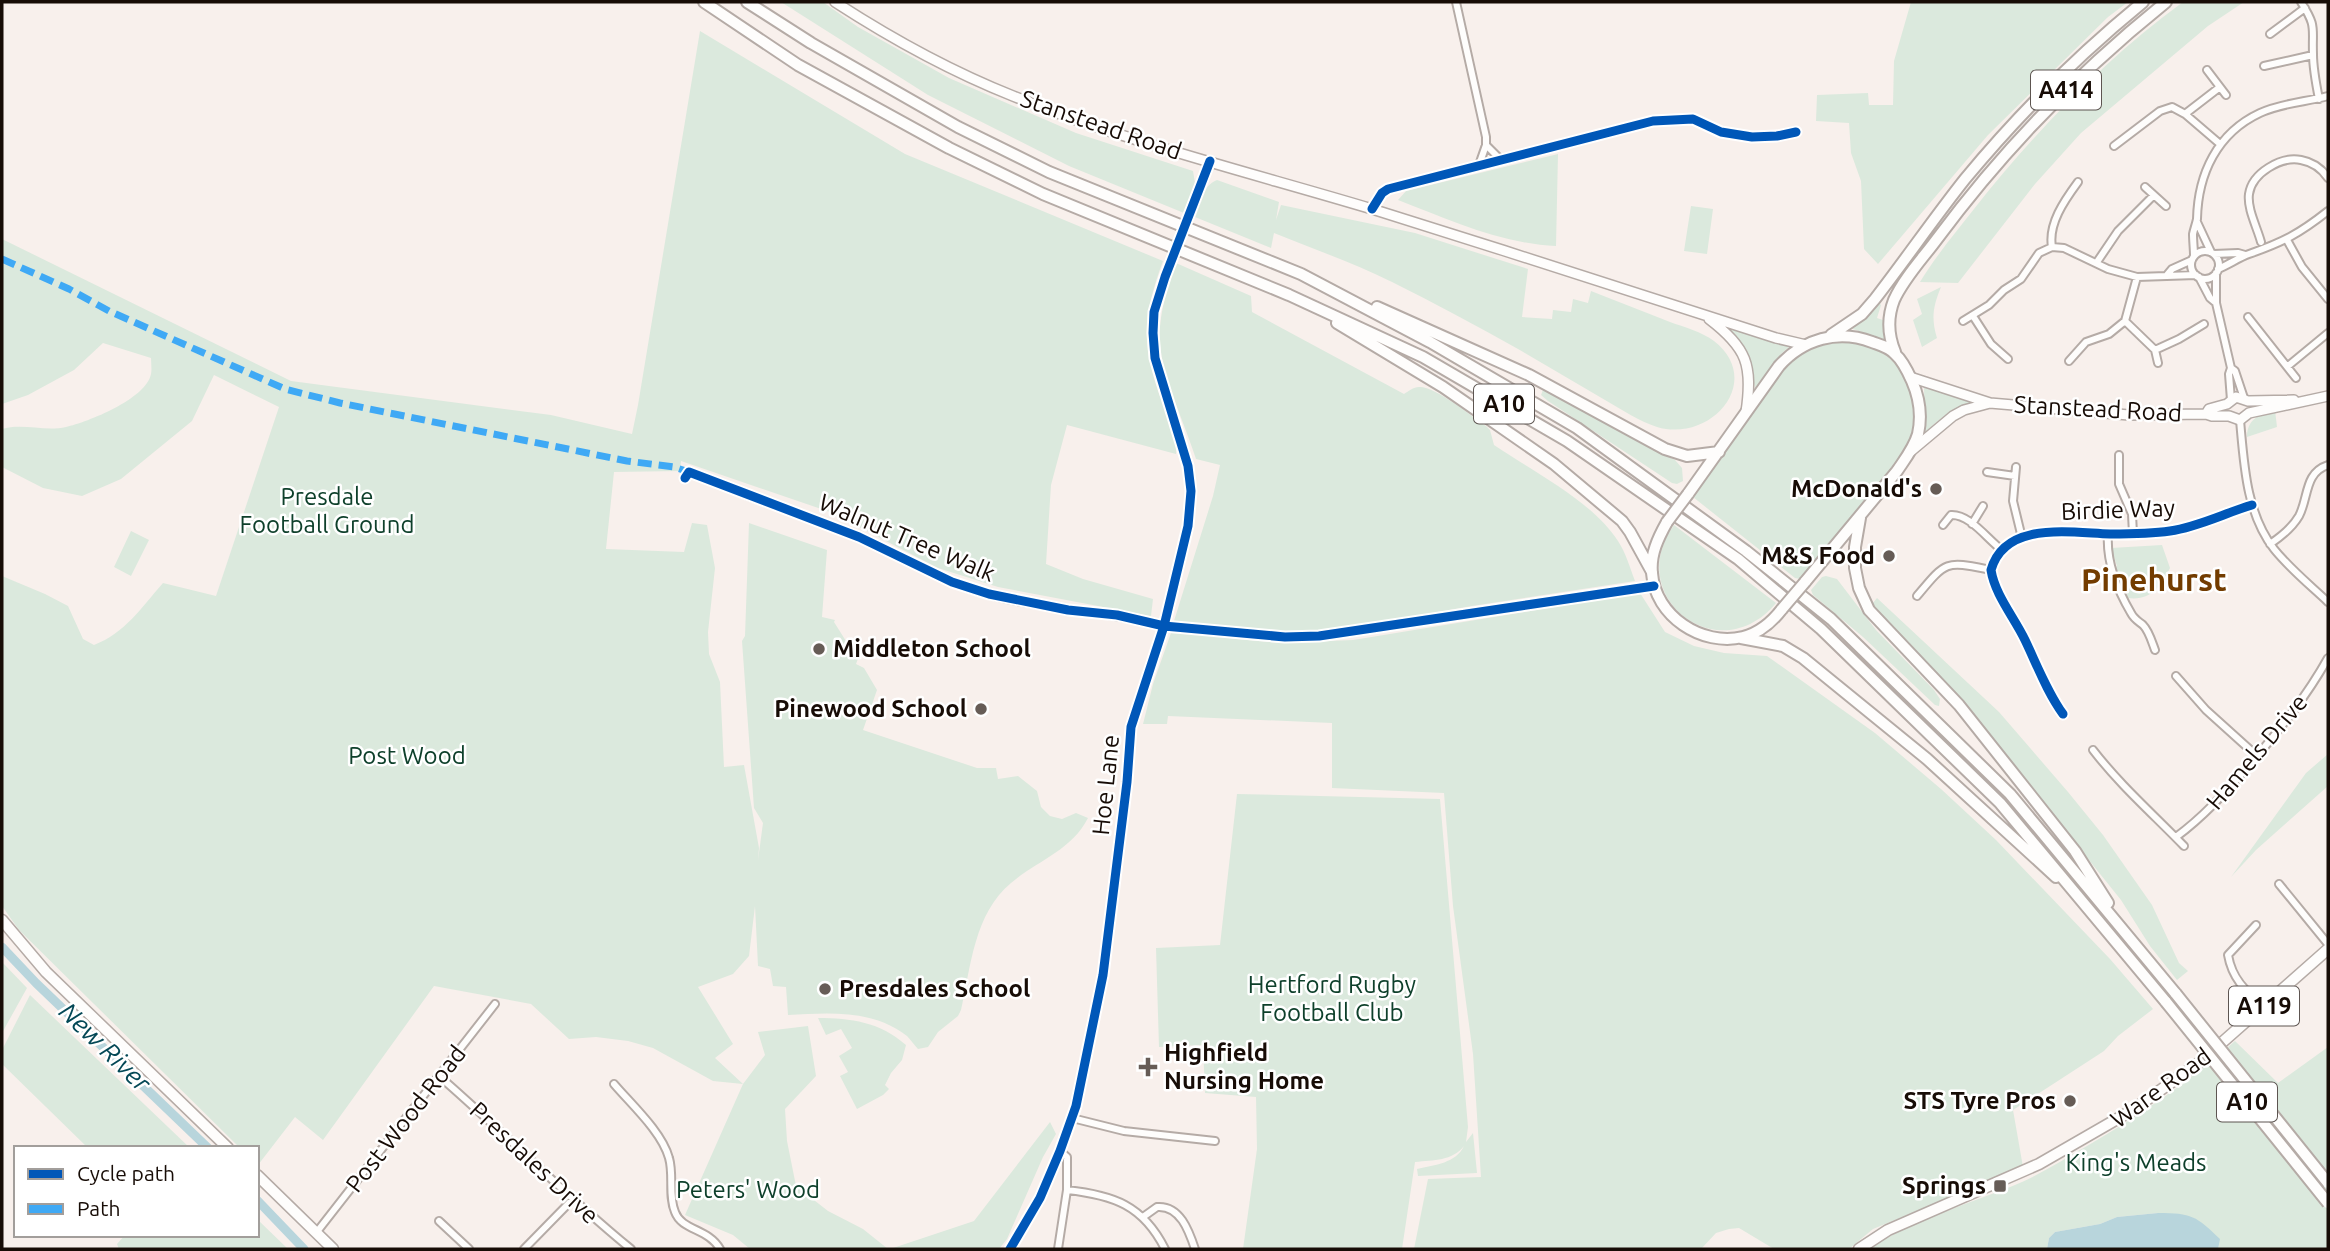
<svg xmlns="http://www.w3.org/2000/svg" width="2330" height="1251" font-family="Ubuntu,sans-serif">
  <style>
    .green { fill: #dbe9dd }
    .water { fill: #b8d5dc }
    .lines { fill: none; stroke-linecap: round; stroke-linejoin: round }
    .canal { stroke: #b8d5dc; stroke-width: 9 }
    .minor-casing { stroke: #b5aba6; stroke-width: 10 }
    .tertiary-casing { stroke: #b5aba6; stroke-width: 11 }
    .secondary-casing { stroke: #b5aba6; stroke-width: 12 }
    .primary-casing { stroke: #b5aba6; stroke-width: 13 }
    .trunk-casing { stroke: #b5aba6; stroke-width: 14 }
    .minor { stroke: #fefdfc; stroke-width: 6 }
    .tertiary { stroke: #fefdfc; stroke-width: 8 }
    .secondary { stroke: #fefdfc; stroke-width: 9 }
    .primary { stroke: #fefdfc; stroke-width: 10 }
    .trunk { stroke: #fefdfc; stroke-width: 10 }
    .tertiary-bridge-casing { stroke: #b5aba6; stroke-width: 11; stroke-linecap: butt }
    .trunk-bridge-casing { stroke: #b5aba6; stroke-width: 14; stroke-linecap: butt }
    .tertiary-bridge { stroke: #fefdfc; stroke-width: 8 }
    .trunk-bridge { stroke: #fefdfc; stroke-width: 10 }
    .quiet { stroke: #3fa9f5; stroke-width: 7; stroke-dasharray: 14 7; stroke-linecap: butt }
    .cycleway-casing { stroke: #fff; stroke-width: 13 }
    .cycleway { stroke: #0057b8; stroke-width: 9 }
    .poi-dot { fill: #665c56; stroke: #fff; stroke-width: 2.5 }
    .labels { text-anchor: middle; stroke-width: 5; stroke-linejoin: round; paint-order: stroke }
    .shield { fill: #fff; stroke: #5d5551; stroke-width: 2 }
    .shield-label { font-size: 23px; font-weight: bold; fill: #170c06 }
    .street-label { font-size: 24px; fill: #170c06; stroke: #fff }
    .poi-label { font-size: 24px; font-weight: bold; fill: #170c06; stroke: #fff; text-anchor: end }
    .park-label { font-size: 24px; fill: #0e402b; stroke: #fff }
    .water-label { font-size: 26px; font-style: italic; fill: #044856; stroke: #fff }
    .district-label { font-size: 32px; font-weight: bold; fill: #733c00; stroke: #fff }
  </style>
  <rect width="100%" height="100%" fill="#f8f0ec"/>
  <!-- green -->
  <path class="green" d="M 781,2 L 823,2 L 858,27 L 949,78 L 1076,133 L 1193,171 L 1195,183 L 1184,213 L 1069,166 L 928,95 Z
    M 1911,2 L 2128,2 L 2108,17 L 1988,135 L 1878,264 L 1864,249 L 1861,181 L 1851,153 L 1849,123 L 1816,121 L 1817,95 L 1868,93 L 1869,105 L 1893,105 L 1894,61 Z
    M 2183,2 L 2244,2 L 2208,26 L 2081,133 L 2035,184 L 1958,283 L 1920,282 C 1936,256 1955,233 1974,209 C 2033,134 2106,58 2183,2 Z
    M 700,31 L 905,154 L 1163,261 C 1142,318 1141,345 1162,402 C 1168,418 1179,437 1176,454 L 1067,425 L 1051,485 L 1046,564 L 1083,579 L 1153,599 L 1151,616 L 998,587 L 938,568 L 830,512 L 681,461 L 680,471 L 614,472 L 606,549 L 684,552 L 692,523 L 707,525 L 715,568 L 708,632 L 709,654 L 720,682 L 724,767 L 744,765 L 759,848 L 758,860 L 763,823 L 754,808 L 742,641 L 745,636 L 749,523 L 827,550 L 822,617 L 835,620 L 834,622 L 851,649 L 852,655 L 859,656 L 856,664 L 864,668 L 877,690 L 863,730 L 977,768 L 996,768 L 998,779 L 1018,776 L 1037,791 L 1041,807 L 1050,816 L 1062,819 L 1076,813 L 1088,818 C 1071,851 1038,860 1011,883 C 974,914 971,966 961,1010 L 958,1016 L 938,1032 L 928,1047 L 918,1049 C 914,1045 911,1040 907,1036 C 872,1009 829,1013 788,1015 L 786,987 L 773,986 L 770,969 L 758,966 L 755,906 L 749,956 L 733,974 L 698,987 L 733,1044 L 715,1058 L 743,1084 L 765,1055 L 758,1032 L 808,1026 L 816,1076 L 785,1109 L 787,1141 L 796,1186 L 828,1211 L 863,1229 L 888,1249 L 750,1249 L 733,1235 L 685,1215 L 743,1084 L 713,1081 L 653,1048 L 628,1041 L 596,1037 L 569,1039 L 531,1004 L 434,986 L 323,1140 L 295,1117 L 258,1165 L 257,1148 L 240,1148 L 19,930 L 2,906 L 2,576 L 45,594 L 68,606 L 83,639 L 94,645 C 125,633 141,608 163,583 L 216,596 L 279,407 L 214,375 L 192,421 L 121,479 L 82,496 L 43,488 L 2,467 L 2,429 C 23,423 45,432 66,427 C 88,422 146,399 151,374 C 152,369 151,363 151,358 L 103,343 L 74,370 L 28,395 L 2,404 L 2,239 L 291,381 L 551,415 L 632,434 L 638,405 Z
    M 1558,154 L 1556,246 C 1502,244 1447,219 1398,200 L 1406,191 Z
    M 1217,180 L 1279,202 L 1276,220 L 1281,205 L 1415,233 L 1528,269 L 1522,317 L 1552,319 L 1553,310 L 1571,312 L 1573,299 L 1588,303 L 1591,291 C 1617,301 1644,312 1670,322 C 1684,327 1702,332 1714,341 C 1765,381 1711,443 1657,427 C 1639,421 1622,410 1605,400 C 1576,383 1547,366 1518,349 C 1477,326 1434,303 1392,282 C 1354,263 1313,249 1274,233 L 1271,248 L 1195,217 C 1200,203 1202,186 1217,180 Z
    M 1691,206 L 1713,209 L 1707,254 L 1684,251 Z
    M 1176,263 L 1251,296 L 1252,312 L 1404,394 C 1409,391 1413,387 1419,387 C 1435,386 1471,416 1486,426 L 1490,430 L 1494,445 C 1534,472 1592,501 1618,541 C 1626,553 1630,568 1635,581 L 1472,606 L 1357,626 L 1312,631 L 1288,632 L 1174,621 L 1213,496 L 1220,465 L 1196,459 C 1186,427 1162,376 1160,344 C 1158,316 1167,289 1176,263 Z
    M 1941,287 C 1933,306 1931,319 1937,338 L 1922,347 L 1913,320 L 1922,314 L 1917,299 Z
    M 1879,303 L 1881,305 L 1877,318 L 1883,320 L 1884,340 L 1853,329 L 1852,327 Z
    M 1730,328 L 1790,346 L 1781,354 L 1755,388 L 1749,358 L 1728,330 Z
    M 1828,341 C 1860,342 1884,345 1903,374 C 1916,393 1918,419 1910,440 C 1903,460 1886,476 1872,492 C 1848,521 1824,550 1800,579 L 1795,578 L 1693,497 L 1781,371 L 1802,351 Z
    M 1924,387 L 1976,401 L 1976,403 C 1955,408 1940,417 1925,433 Z
    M 1543,390 L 1550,392 L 1652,449 L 1675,460 L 1682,468 L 1683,481 L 1677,484 L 1672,483 L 1548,401 L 1541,395 Z
    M 2275,410 L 2277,427 L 2247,437 C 2247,419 2260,414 2275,410 Z
    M 1674,525 L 1776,603 C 1719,672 1622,597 1674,525 Z
    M 131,531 L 149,540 L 131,576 L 114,567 Z
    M 2162,545 L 2170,568 C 2161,586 2151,601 2128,598 L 2115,568 L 2117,566 L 2111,548 Z
    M 1826,576 L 1837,579 L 1876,630 L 1934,690 L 1940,699 L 1939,706 L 1935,705 L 1863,637 L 1813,595 L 1811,590 L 1822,577 Z
    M 1640,593 L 1665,632 L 1694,646 L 1724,653 L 1767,656 L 1875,733 L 1941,789 L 1996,840 L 2110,959 L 2153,1009 L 2118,1036 L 2104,1051 L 2013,1110 L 2023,1167 L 1873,1229 L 1849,1249 L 1774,1249 L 1739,1228 L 1729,1229 L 1716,1233 L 1701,1249 L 1414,1249 L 1428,1179 L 1481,1177 L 1473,1054 L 1453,906 L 1444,793 L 1332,788 L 1332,723 L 1168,716 L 1167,724 L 1143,724 L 1153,684 L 1172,630 L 1236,639 L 1280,643 L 1353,640 Z
    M 1877,598 L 1999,712 L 2068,792 L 2103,835 L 2152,905 L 2179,963 L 2188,971 L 2177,980 L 2150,946 L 2121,900 L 1962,702 L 1874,610 L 1872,604 Z
    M 2328,754 L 2328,786 L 2256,850 L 2231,877 L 2306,773 Z
    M 1237,794 L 1440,799 L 1468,1127 L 1466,1142 L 1473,1133 L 1477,1173 L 1418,1176 L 1417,1169 C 1435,1165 1456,1163 1464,1146 C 1452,1161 1434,1160 1415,1162 L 1402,1249 L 1243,1249 L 1257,1149 L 1256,1097 L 1205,1093 L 1203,1045 L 1159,1047 L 1156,948 L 1220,945 Z
    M 2,962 L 27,988 L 2,1033 Z
    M 30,995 L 190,1148 L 88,1148 L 2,1064 L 2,1050 Z
    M 818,1018 C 851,1018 880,1022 906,1045 L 902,1060 L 891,1073 L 885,1085 L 889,1089 L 883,1095 L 857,1109 L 840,1076 L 848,1072 L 839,1056 L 852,1048 L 841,1029 L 826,1035 Z
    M 2235,1041 L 2278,1083 L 2328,1047 L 2328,1249 L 2218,1249 L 2219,1239 L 2158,1213 L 2117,1217 L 2100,1224 L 2055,1232 L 2049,1238 L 2047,1249 L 1870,1249 C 1910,1220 1976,1202 2022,1182 C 2044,1172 2066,1158 2087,1146 C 2140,1115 2190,1081 2235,1041 Z
    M 1050,1122 L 1056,1134 L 1043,1157 L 1007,1239 L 999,1249 L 890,1249 L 974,1221 Z
    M 257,1219 L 288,1249 L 119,1249 L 117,1244 L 125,1235 L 257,1235 Z"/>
  <!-- water -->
  <path class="water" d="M 2158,1213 C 2192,1213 2196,1216 2220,1239 L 2218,1249 L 2047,1249 L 2049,1238 L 2055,1232 L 2100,1224 L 2117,1217 Z"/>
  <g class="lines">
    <!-- canal -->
    <path class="canal" d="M 2,947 L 36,983 L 208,1148
      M 257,1200 L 304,1249"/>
    <!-- minor casing -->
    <g class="minor-casing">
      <path id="minor" d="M 1456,2 L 1486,137 L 1486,145 L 1479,165
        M 2301,2 C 2317,27 2312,27 2313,54 C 2313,69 2316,84 2319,99
        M 2270,34 L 2305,8
        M 2264,66 L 2313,55
        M 2207,70 L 2226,95
        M 2185,114 L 2220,87
        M 1486,145 L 1500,159
        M 2114,146 L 2160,111 L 2172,107 L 2185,114 L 2220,144
        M 2145,187 L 2166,206
        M 1372,209 L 1382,193 L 1388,189 L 1653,121 L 1693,119 L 1721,132 L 1752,137 L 1777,136 L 1796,132
        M 2197,222 L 2211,252
        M 2287,240 L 2302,267 L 2328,299
        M 2261,242 C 2257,227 2247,209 2249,194 C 2252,173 2281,156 2301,160 C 2312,162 2322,169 2328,178
        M 2052,247 C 2048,224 2064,201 2078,182
        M2191 265a14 14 0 1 1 28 0a14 14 0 1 1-28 0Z
        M 2214,254 L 2238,253 L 2245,255
        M 2194,256 C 2194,249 2193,241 2193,234 C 2194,229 2196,224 2197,219 C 2198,174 2217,133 2260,113 C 2281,103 2306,102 2328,96
        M 2097,262 L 2118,231 L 2154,195
        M 2218,269 C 2228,265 2240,257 2249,254 C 2283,242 2299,234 2328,211
        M 2216,273 L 2216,303 L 2231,368 L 2229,374 L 2231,400
        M 2167,275 L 2172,269 L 2192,260
        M 2199,277 L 2210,298 L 2216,303
        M 1973,316 L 1991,344 L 2008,359
        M 2248,317 L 2296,378
        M 1963,321 L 1989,305 L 2004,290 L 2021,279 L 2039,253 L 2052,247 L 2064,248 L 2108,269 L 2137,277 L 2196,275
        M 2125,321 L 2155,350 L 2158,363
        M 2155,350 L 2179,339 L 2204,324
        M 2069,361 L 2086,342 L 2109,334 L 2125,321 L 2137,277
        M 2288,366 L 2328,333
        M 2231,368 L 2235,371 L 2244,398
        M 2240,420 C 2244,464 2246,513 2274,549 C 2290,569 2310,585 2328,602
        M 2119,455 L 2119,484 L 2132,514 L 2133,534
        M 2016,467 L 2013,501 L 2022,538
        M 1987,472 L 2015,476
        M 685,478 L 689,472 C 712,479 732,490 754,498 C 789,511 825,522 859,537 C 897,553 931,576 970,589 C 1033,610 1100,609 1164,626
        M 1972,524 L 1983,506
        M 1943,525 L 1951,515 C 1970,514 1987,539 2002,550
        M 2108,534 C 2106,562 2117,589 2131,613 C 2134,619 2138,621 2143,625 C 2149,631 2152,642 2155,650
        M 2270,544 C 2282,536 2292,528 2299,516 C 2309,497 2304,473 2328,465
        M 1917,596 C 1947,560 1945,561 1991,570
        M 2176,676 L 2206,710 L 2257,756
        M 2063,714 C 2047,692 2037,665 2025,640 C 2014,617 1995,595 1991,570 C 2005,520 2072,533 2110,534 C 2130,534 2150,534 2170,531 C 2198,527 2225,513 2252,505
        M 2093,750 C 2120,785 2153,814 2184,846
        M 2176,837 C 2206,815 2228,789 2252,762 C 2280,729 2307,696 2328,658
        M 2279,884 L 2328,944
        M 2256,925 L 2228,955 C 2232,978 2245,993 2265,1005
        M 439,1076 C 504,1132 564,1195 631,1249
        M 614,1084 C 631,1104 662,1132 669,1158 C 674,1175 668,1196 675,1212 C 682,1231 708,1228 720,1249
        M 1072,1118 L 1124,1131 L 1215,1141
        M 1067,1190 C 1113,1195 1143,1205 1165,1249
        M 1143,1217 L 1157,1207 C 1180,1205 1189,1231 1195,1249
        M 439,1221 L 469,1249
        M 316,1233 L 495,1004
        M 524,1249 L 572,1200
        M 1058,1249 L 1067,1190 L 1067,1157 L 1060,1151"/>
    </g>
    <!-- tertiary casing -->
    <g class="tertiary-casing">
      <path id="tertiary" d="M 1194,204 L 1210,161
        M 1010,1249 L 1040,1198 L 1060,1151 L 1076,1106 L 1103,975 L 1127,782 L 1131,727 L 1164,626 L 1188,526 L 1191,491 L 1188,466 L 1155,358 L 1153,333 L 1154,312 L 1165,277"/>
    </g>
    <!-- secondary casing -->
    <g class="secondary-casing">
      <path id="secondary" d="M 835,2 C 892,39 950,71 1013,96 C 1129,143 1252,173 1372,209 C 1507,251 1642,295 1776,338 L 1806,345
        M 1709,319 C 1747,348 1753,365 1746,412
        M 1910,377 L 1990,403 L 2129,415 L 2206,414 L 2212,416 L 2229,416 L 2240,420 L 2249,413
        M 2227,404 L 2236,397 L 2248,401 L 2294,400
        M 2249,413 L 2328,396
        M 2206,414 L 2209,409 L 2227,404
        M 1910,452 L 1953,416 L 1964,410 L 1990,403"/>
    </g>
    <!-- primary casing -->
    <g class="primary-casing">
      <path id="primary" d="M 2,920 L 46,972 L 228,1148
        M 257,1175 L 333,1249
        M 1859,1249 L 1888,1230 L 2039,1164 L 2131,1111 L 2200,1062 L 2328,949"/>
    </g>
    <!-- trunk casing -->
    <g class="trunk-casing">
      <path id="trunk" d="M 704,2 L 798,65 L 949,148 L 1043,194 L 1289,295 L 1423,357 L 1567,441 L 1738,559 L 1821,629 L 2000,803 L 2166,1002
        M 747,2 L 811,43 L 958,127 L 1049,172 L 1301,274 L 1430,342 L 1577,428 L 1746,551 L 1831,619 L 2010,794 L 2176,994
        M 1377,307 L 1529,375 L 1665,449 L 1687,456 L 1719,452
        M 1337,323 L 1443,387 L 1554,464 L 1622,521 L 1630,532 L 1652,572
        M 1831,335 L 1862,314 L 1875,299 C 1906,259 1934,218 1965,179 C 2019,114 2078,55 2143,2
        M 1895,352 C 1888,335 1887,318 1894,300 C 1904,278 1923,258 1937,239 C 2003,150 2080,71 2166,2
        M 1688,494 L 1779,366 C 1803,339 1838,329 1872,342 C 1880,345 1889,347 1895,354 C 1902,360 1908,372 1912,381 C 1919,397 1922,416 1918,434 C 1914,448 1905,459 1897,471 L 1805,582
        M 1860,518 L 1855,547 L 1855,568 L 1859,588 L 1869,610 L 1959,705 L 2075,851 L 2108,903
        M 1667,522 C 1658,538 1650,555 1652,573 C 1655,616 1702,647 1743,637 C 1759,633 1772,622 1782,609
        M 1741,638 L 1783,646 L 1803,658 L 1927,759 L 2056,877"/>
    </g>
    <!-- minor -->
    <use href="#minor" class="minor"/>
    <!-- tertiary -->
    <use href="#tertiary" class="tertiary"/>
    <!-- secondary -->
    <use href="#secondary" class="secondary"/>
    <!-- primary -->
    <use href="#primary" class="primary"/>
    <!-- trunk -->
    <use href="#trunk" class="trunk"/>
    <!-- tertiary-bridge casing -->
    <g class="tertiary-bridge-casing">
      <path id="tertiary-bridge" d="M 1165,277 L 1194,204"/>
    </g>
    <!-- trunk-bridge casing -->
    <g class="trunk-bridge-casing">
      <path id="trunk-bridge" d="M 1667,522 L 1688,494
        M 1782,609 L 1805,582
        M 2176,994 L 2328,1183
        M 2166,1002 L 2328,1203"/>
    </g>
    <!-- tertiary-bridge -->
    <use href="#tertiary-bridge" class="tertiary-bridge"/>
    <!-- trunk-bridge -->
    <use href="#trunk-bridge" class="trunk-bridge"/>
    <!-- quiet -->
    <path class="quiet" d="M 2,259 L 69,289 L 109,311 L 285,389 L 340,403 L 627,461 L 674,467 L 689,472"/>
    <!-- cycleway casing -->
    <g class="cycleway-casing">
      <path id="cycleway" d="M 1372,209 L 1382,193 L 1388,189 L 1653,121 L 1693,119 L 1721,132 L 1752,137 L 1777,136 L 1796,132
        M 685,478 L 689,472 L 859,537 L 952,582 L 989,594 L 1068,610 L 1117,615 L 1164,626 L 1285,637 L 1319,636 L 1654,586
        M 2063,714 C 2047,692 2037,665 2025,640 C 2014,617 1995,595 1991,570 C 2005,520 2072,533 2110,534 C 2130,534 2150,534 2170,531 C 2198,527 2225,513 2252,505
        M 1010,1249 L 1040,1198 L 1060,1151 L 1076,1106 L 1103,975 L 1127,782 L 1131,727 L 1164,626 L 1188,526 L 1191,491 L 1188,466 L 1155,358 L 1153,333 L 1154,312 L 1165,277 L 1210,161"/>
    </g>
    <!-- cycleway -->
    <use href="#cycleway" class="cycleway"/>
  </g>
  <!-- markers -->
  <g class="poi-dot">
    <circle cx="1936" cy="489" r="7"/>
    <circle cx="1889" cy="556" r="7"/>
    <circle cx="819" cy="649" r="7"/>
    <circle cx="981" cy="709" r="7"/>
    <circle cx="825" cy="989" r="7"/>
    <path d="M1144.5 1056.5h7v7h7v7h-7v7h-7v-7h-7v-7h7z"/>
    <circle cx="2070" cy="1101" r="7"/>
    <rect x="1993" y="1179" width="14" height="14" rx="3.5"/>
  </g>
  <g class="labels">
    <!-- shield labels -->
    <g class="shield">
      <rect x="2031" y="70.5" width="70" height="39" rx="5"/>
      <rect x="1474" y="384.5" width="60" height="39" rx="5"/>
      <rect x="2229" y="986.5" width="70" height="39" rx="5"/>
      <rect x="2217" y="1082.5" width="60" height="39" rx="5"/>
    </g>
    <g class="shield-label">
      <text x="2066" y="98">A414</text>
      <text x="1504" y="412">A10</text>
      <text x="2264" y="1014">A119</text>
      <text x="2247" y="1110">A10</text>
    </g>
    <!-- street labels -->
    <g class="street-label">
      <text transform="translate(1101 125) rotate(19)" y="8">Stanstead Road</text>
      <text transform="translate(2098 409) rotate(3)" y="8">Stanstead Road</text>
      <text transform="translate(2118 510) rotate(-2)" y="8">Birdie Way</text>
      <text transform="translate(907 538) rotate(23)" y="8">Walnut Tree Walk</text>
      <text transform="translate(2257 752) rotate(-50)" y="8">Hamels Drive</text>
      <text transform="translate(1106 785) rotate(-84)" y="8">Hoe Lane</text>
      <text transform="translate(2161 1088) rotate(-36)" y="8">Ware Road</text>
      <text transform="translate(406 1119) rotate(-52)" y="8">Post Wood Road</text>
      <text transform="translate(534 1163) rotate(43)" y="8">Presdales Drive</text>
    </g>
    <!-- poi labels -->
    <g class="poi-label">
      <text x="1922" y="497">McDonald's</text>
      <text x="1875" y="564">M&amp;S Food</text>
      <text x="833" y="657" text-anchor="start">Middleton School</text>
      <text x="967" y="717">Pinewood School</text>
      <text x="839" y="997" text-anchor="start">Presdales School</text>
      <text x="1164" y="1061" text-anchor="start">Highfield<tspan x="1164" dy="28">Nursing Home</tspan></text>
      <text x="2056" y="1109">STS Tyre Pros</text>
      <text x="1986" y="1194">Springs</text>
    </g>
    <!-- park labels -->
    <g class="park-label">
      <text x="327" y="505">Presdale<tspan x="327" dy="28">Football Ground</tspan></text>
      <text x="407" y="764">Post Wood</text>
      <text x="1332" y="993">Hertford Rugby<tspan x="1332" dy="28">Football Club</tspan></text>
      <text x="2136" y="1171">King's Meads</text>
      <text x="748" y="1198">Peters' Wood</text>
    </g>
    <!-- water labels -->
    <g class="water-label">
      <text transform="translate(105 1047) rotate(44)" y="9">New River</text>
    </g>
    <!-- district labels -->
    <g class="district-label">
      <text x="2154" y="591">Pinehurst</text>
    </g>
  </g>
  <!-- border -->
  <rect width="2330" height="1251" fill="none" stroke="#170c06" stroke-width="7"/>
  <!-- legend -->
  <rect x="14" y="1146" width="245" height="91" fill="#ffffff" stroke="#a29e9b" stroke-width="2"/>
  <rect x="28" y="1169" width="35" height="10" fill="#0057b8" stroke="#a29e9b" stroke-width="2"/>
  <text x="77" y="1181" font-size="21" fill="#170c06">Cycle path</text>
  <rect x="28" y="1204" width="35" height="10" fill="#3fa9f5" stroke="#a29e9b" stroke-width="2"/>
  <text x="77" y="1216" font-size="21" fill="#170c06">Path</text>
</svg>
